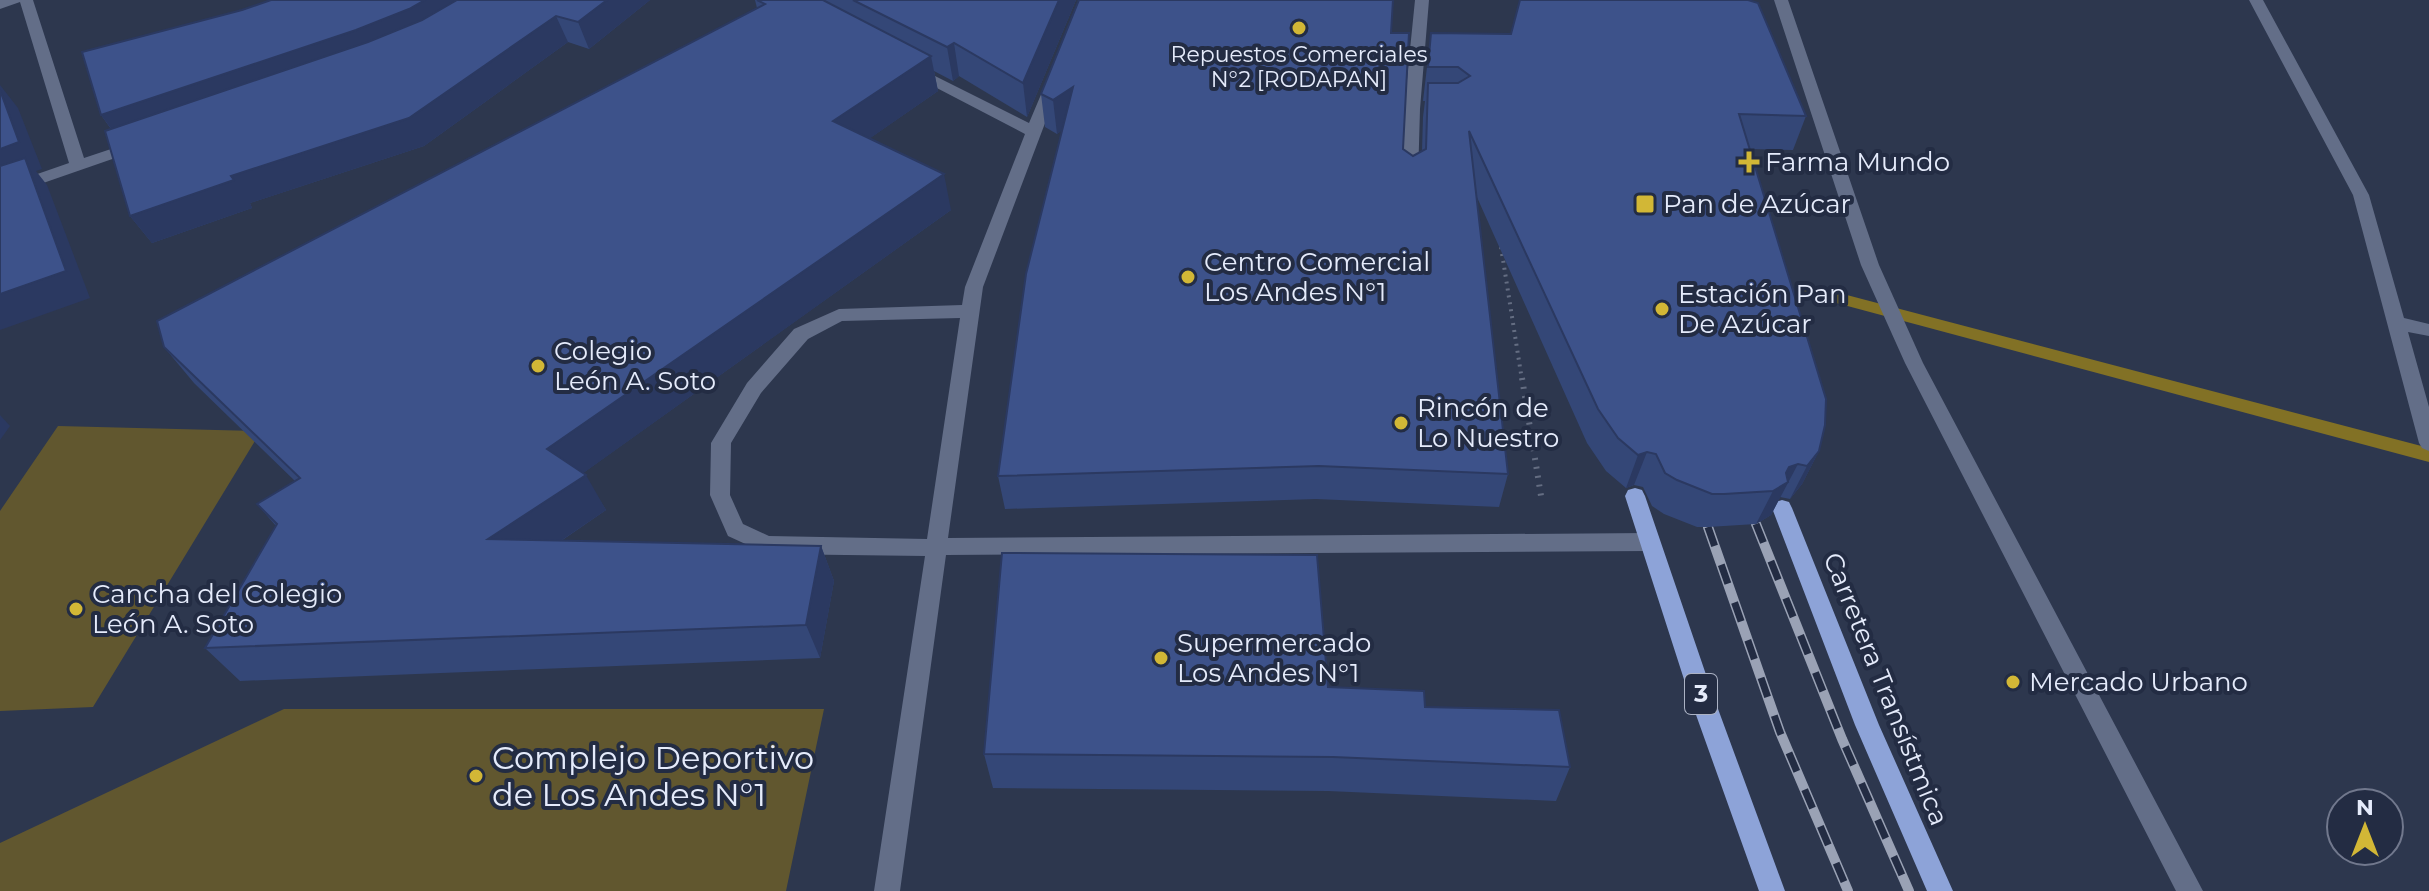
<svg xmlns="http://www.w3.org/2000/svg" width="2429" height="891" font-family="Montserrat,sans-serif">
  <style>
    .green { fill: #61572f }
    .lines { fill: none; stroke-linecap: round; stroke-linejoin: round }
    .stream { fill: #827125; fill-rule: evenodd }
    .path-far1 { stroke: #646d82; stroke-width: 4; stroke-dasharray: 2 5; stroke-linecap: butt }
    .path { stroke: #646d82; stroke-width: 6; stroke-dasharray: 2 7; stroke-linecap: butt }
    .minor { fill: #636e88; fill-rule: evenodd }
    .major { fill: #8da3d8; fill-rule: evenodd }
    .rail-casing { stroke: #9aa2b5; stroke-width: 10 }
    .rail { stroke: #232c43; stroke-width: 7; stroke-dasharray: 20; stroke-linecap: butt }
    .wall { fill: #344777 }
    .shaded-wall { fill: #2b3961 }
    .building { fill: #3d528a; stroke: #2b3961; stroke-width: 2 }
    .poi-dot { fill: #d2b736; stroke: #232c43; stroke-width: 3 }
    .labels { text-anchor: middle; stroke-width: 8; stroke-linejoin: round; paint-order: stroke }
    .far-poi-label { font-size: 22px; fill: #e5ebfb; stroke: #232c43 }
    .shield { fill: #232c43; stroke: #abb2c4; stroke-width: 2 }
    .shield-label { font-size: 24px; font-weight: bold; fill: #e5ebfb }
    .poi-label { font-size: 26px; fill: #e5ebfb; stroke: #232c43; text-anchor: start }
    .street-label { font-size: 26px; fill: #e5ebfb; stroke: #232c43 }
    .near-poi-label { font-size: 32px; fill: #e5ebfb; stroke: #232c43; text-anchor: start }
  </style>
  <rect width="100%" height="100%" fill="#2d374e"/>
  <!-- green -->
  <path class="green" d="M 58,426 L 261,431 L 93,707 L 0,711 L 0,511 Z
    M 284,709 L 824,709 L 786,891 L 0,891 L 0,843 Z"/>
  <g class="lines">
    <!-- stream -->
    <path class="stream" d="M 1805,284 L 2429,448 L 2429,462 L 1799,293 L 1797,289 Z"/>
    <!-- path-far1 -->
    <path class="path-far1" d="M 1501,247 L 1522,380"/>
    <!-- path -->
    <path class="path" d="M 1522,378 L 1542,502"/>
    <!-- minor -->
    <path class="minor" d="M 0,0 L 33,0 L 84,158 L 138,140 L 144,142 L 144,148 L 0,198 L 0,187 L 69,163 L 20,2 L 0,9 Z
      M 1415,0 L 1429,0 L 1420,109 L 1418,179 L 1410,184 L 1402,179 L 1404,109 Z
      M 1774,0 L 1788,0 L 1879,265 L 1923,363 L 2203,891 L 2176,891 L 1905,363 L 1861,265 Z
      M 2249,0 L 2263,0 L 2369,195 L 2404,318 L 2429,324 L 2429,336 L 2408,332 L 2429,407 L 2429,451 L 2422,448 L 2419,443 L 2353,195 Z
      M 913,65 L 1029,123 L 1048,78 L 1058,78 L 1061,81 L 983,287 L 948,538 L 1648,533 L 1656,536 L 1659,542 L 1656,548 L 1648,551 L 946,555 L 900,891 L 874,891 L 925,556 L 767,554 L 728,536 L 710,495 L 711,443 L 747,383 L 794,329 L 839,309 L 962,305 L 965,287 L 1025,134 L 908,73 L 908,67 ZM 960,318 L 927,539 L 769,536 L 743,524 L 730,495 L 731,443 L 761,393 L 808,339 L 842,321 Z"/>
    <!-- major -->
    <path class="major" d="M 1635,488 L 1642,490 L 1645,496 L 1714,698 L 1785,891 L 1759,891 L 1690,698 L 1625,496 L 1628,490 Z
      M 1782,500 L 1789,502 L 1792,508 L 1879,725 L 1953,891 L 1927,891 L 1855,725 L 1772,508 L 1775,502 Z"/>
    <!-- rail casing -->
    <g class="rail-casing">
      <path id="rail" d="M 1756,524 L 1842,739 L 1909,891
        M 1708,527 L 1780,732 L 1848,891"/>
    </g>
    <!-- rail -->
    <use href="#rail" class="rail"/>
  </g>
  <!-- wall -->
  <path class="wall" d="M 650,0 L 589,49 L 568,42 L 424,146 L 250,203 L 252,208 L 152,243 L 130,216 L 111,129 L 101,115 L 82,52 Z
    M 755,0 L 1076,0 L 1027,117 L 959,76 L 953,81 L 934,71 L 938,91 L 870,138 L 951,210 L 583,473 L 606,510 L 561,541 L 821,546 L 834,581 L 820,658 L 240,681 L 205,648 L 276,526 L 257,504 L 295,481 L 194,383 L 164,347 L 757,8 Z
    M 1391,33 L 1403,149 L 1413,156 L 1422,151 L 1423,117 L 1425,101 L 1423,101 L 1431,33 L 1806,116 L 1793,150 L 1750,149 L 1819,451 L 1802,484 L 1790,499 L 1780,497 L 1771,515 L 1756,524 L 1708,527 L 1697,527 L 1664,514 L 1652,506 L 1643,487 L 1634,485 L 1626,488 L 1606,471 L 1587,443 L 1476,195 L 1508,474 L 1499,507 L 1316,499 L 1005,509 L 998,476 L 1062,130 L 1057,134 L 1045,127 L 1041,94 Z
    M 1328,687 L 1425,707 L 1570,767 L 1556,801 L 1328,791 L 993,788 L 984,754 Z"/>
  <!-- shaded-wall -->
  <path class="shaded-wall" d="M 425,0 L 485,0 L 121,142 L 101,115 Z
    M 607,0 L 650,0 L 589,49 L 578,22 Z
    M 1059,0 L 1076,0 L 1027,117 L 1023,83 Z
    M 556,16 L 568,42 L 424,146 L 250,203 L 252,208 L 152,243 L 130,216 Z
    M 954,43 L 959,76 L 953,81 L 947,47 Z
    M 931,56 L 938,91 L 843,157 L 833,121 Z
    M 0,85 L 18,108 L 42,169 L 36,171 L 47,185 L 90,298 L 0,330 Z
    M 1073,87 L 1076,120 L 1057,134 L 1053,100 Z
    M 944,174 L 951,210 L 568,484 L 547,449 Z
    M 0,415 L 10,426 L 0,440 Z
    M 1819,451 L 1802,484 L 1790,499 L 1807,466 Z
    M 1647,452 L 1634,485 L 1626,488 L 1638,455 Z
    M 1798,464 L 1771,515 L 1756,524 L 1773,491 L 1789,467 Z
    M 586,475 L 606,510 L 512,574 L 488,539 Z
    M 821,546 L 834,581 L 820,658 L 806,625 Z"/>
  <!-- building -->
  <path class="building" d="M 271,0 L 425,0 L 409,9 L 356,30 L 101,115 L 82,52 L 242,10 Z
    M 457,0 L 607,0 L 578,22 L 556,16 L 409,118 L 231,176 L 234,180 L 130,216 L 105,131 L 368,42 L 422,20 Z
    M 757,0 L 823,0 L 931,56 L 833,121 L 944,174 L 547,449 L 586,475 L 488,539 L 821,546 L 806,625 L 205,648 L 277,524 L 257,504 L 300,478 L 164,347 L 157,321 L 765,4 Z
    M 853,0 L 1059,0 L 1023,83 L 954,43 L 947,47 Z
    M 1079,0 L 1393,0 L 1391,33 L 1409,33 L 1403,149 L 1413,156 L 1426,149 L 1428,83 L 1458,83 L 1470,76 L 1458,67 L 1428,67 L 1431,33 L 1511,34 L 1520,0 L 1748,0 L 1758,3 L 1806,116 L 1739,114 L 1826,399 L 1825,425 L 1819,451 L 1807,466 L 1798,464 L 1789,467 L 1786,473 L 1788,482 L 1773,491 L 1724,494 L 1712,494 L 1677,480 L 1665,473 L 1656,454 L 1647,452 L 1638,455 L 1618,438 L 1598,409 L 1469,131 L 1508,474 L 1319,466 L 998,476 L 1026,274 L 1073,87 L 1053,100 L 1041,94 Z
    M 0,90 L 19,142 L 0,149 Z
    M 25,158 L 66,271 L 0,294 L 0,166 Z
    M 1002,553 L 1317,555 L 1328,687 L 1424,691 L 1425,707 L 1559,710 L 1570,767 L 1333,757 L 984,754 Z"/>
  <!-- markers -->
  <g class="poi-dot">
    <circle cx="1299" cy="28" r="8"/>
    <path d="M1745 150h8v8h8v8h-8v8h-8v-8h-8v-8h8z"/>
    <rect x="1635" y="194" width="20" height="20" rx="4"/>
    <circle cx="1188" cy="277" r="8"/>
    <circle cx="1662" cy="309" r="8"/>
    <circle cx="538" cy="366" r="8"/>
    <circle cx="1401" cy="423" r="8"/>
    <circle cx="76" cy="609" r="8"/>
    <circle cx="1161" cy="658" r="8"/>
    <circle cx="2013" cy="682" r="8"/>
    <circle cx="476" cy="776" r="8"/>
  </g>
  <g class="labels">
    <!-- far-poi labels -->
    <g class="far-poi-label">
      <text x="1299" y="62">Repuestos Comerciales<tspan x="1299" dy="25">N°2 [RODAPAN]</tspan></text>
    </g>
    <!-- shield labels -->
    <rect class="shield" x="1685" y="674" width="32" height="40" rx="6"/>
    <g class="shield-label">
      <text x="1701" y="702">3</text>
    </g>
    <!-- poi labels -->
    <g class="poi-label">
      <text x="1765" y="171">Farma Mundo</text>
      <text x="1663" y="213">Pan de Azúcar</text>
      <text x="1204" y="271">Centro Comercial<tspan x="1204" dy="30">Los Andes N°1</tspan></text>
      <text x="1678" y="303">Estación Pan<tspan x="1678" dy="30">De Azúcar</tspan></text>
      <text x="554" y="360">Colegio<tspan x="554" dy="30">León A. Soto</tspan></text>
      <text x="1417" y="417">Rincón de<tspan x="1417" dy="30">Lo Nuestro</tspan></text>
      <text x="92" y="603">Cancha del Colegio<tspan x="92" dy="30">León A. Soto</tspan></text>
      <text x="1177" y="652">Supermercado<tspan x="1177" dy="30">Los Andes N°1</tspan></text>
      <text x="2029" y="691">Mercado Urbano</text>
    </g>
    <!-- street labels -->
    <g class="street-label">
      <text transform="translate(1886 689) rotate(68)" y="9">Carretera Transístmica</text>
    </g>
    <!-- near-poi labels -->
    <g class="near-poi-label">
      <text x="492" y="769">Complejo Deportivo<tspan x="492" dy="37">de Los Andes N°1</tspan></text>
    </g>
  </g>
  <!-- north arrow -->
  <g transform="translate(2365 827)"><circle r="38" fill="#232c43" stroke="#71788d" stroke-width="2"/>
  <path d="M0-6L14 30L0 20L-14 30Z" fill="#d2b736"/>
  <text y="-12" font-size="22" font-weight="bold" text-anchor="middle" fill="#e5ebfb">N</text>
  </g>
</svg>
